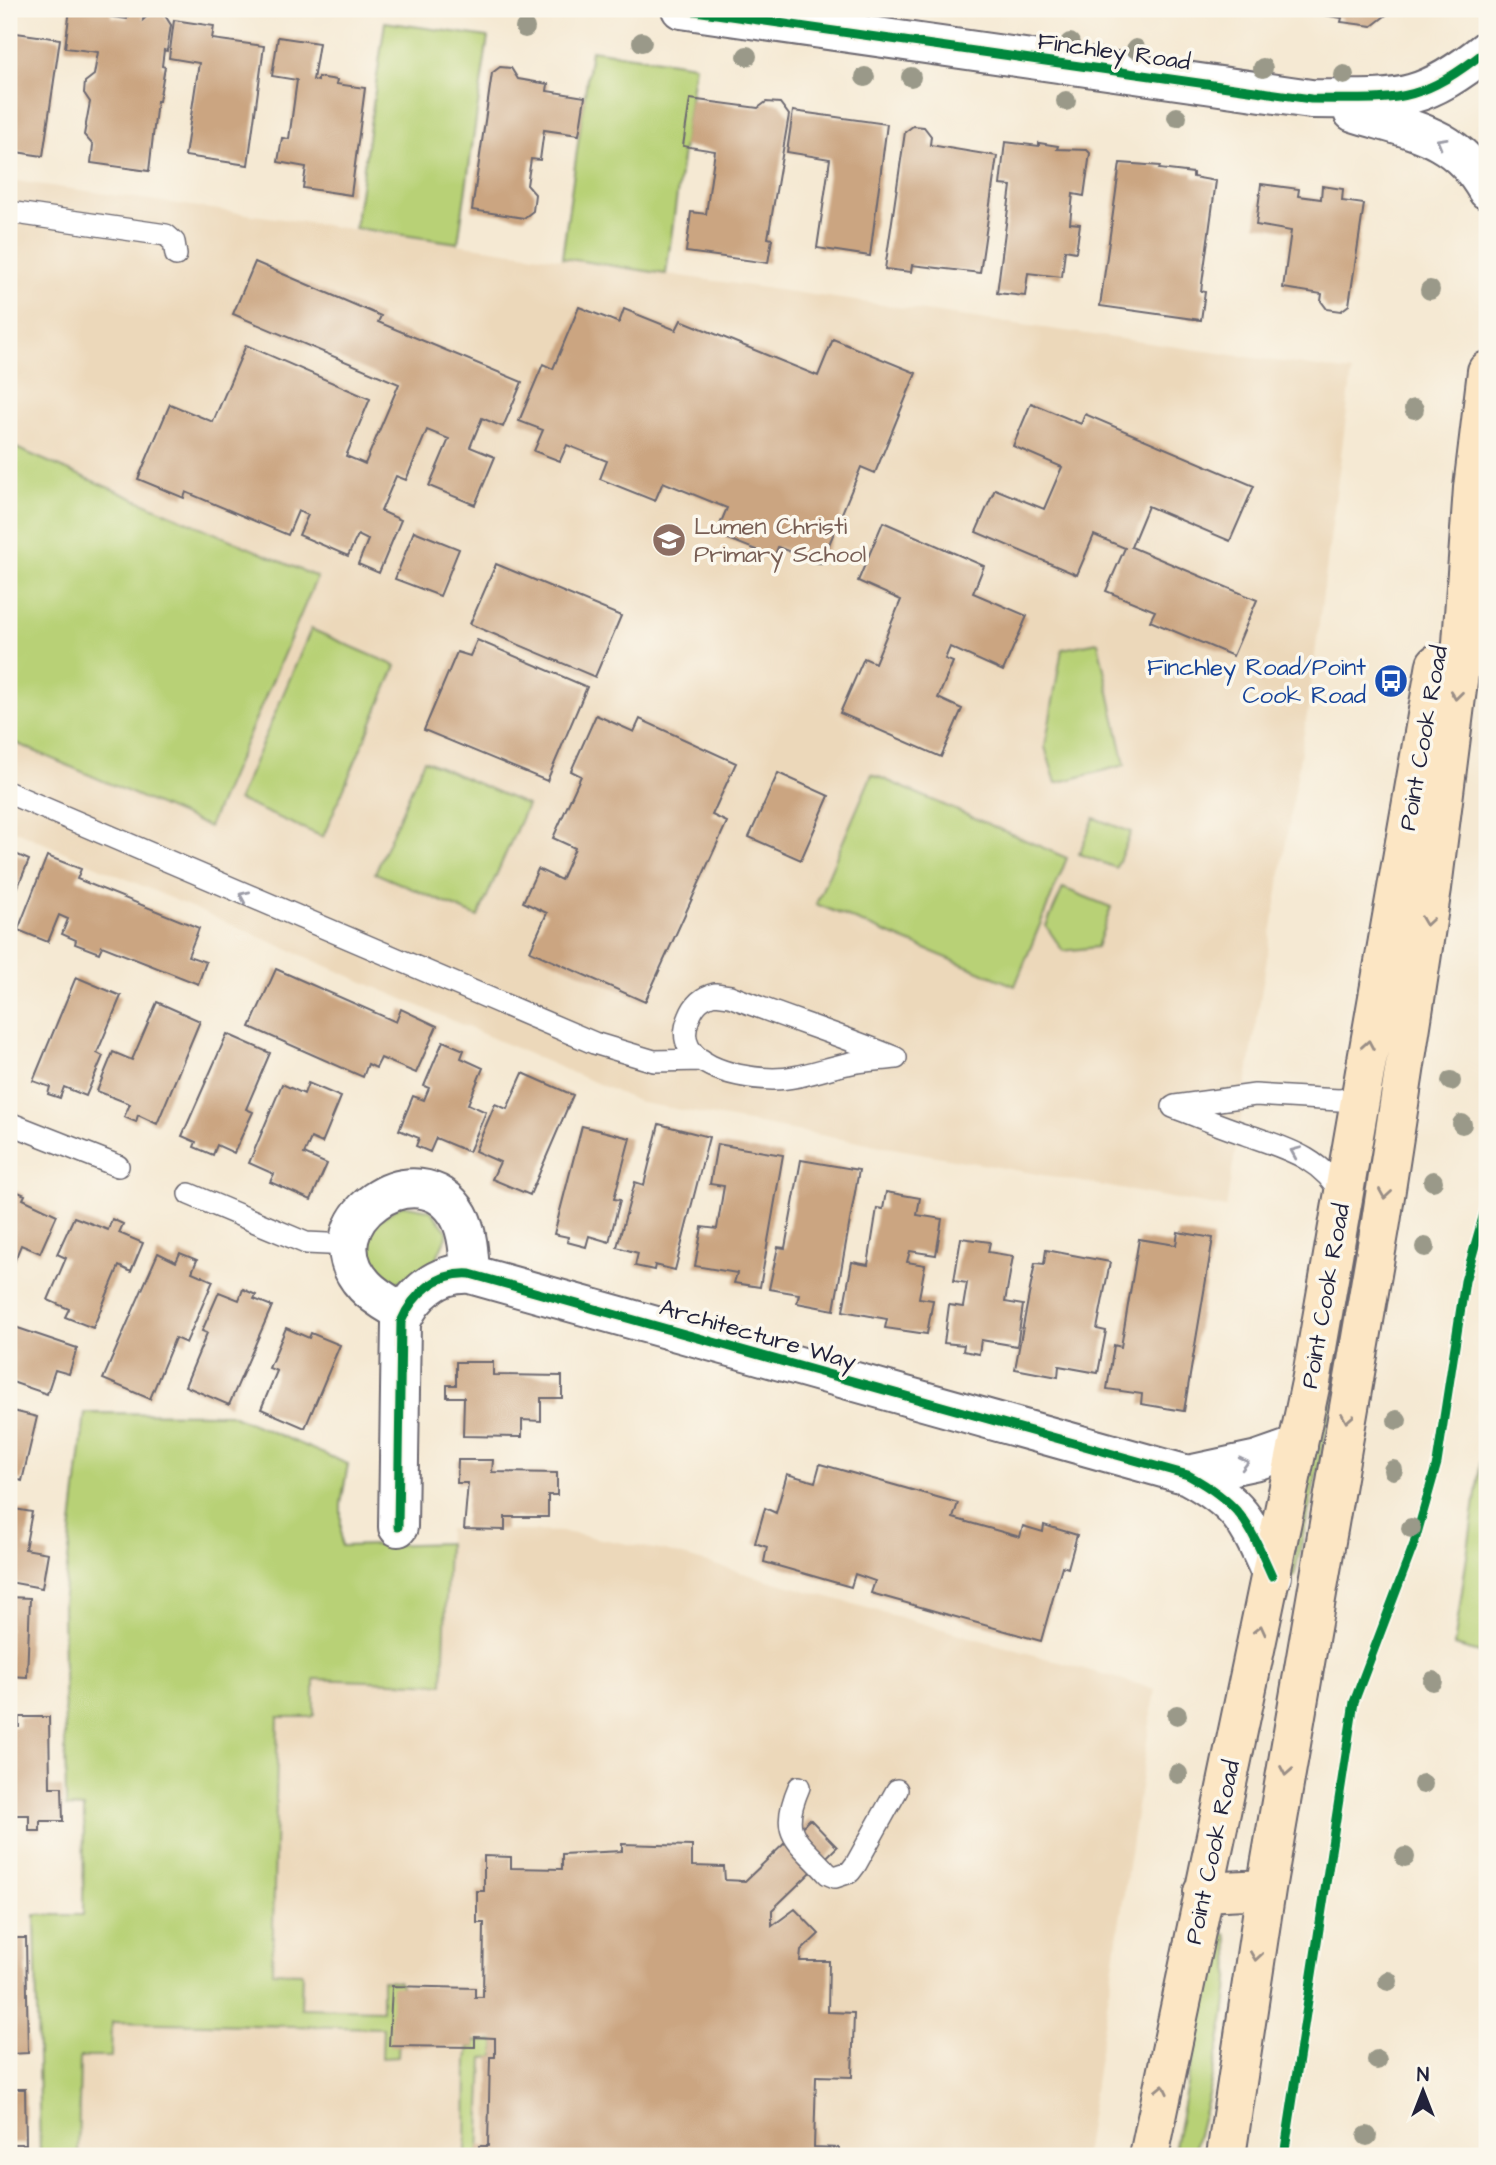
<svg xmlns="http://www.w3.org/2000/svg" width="1496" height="2165" font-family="'Architects Daughter',sans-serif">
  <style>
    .built { fill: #ecd8ba }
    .green { fill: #b8d176; stroke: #6d7a58; stroke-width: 2 }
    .building { fill: #cba581 }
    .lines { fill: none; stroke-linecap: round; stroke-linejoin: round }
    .service-casing { stroke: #6c6870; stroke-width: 24 }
    .minor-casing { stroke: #6c6870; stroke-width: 42 }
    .secondary-casing { stroke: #6c6870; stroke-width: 42 }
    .service { stroke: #fff; stroke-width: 21 }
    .minor { stroke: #fff; stroke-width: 38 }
    .secondary { stroke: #fce6c4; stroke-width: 38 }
    .cycleway-casing { stroke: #fbf7ec; stroke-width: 13 }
    .cycleway { stroke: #00873e; stroke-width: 9 }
    .tree { fill: #9a9989 }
    .oneway { stroke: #9c9ca7 }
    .oneway2 { stroke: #9a8e86 }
    .labels { text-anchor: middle; stroke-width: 7; stroke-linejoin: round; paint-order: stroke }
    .street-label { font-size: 24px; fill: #22223b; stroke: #fbf7ec }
    .education-label { font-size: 24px; fill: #785e54; stroke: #fbf7ec; text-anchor: start }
    .transit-label { font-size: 24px; fill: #164399; stroke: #fbf7ec; text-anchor: end }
  </style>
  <rect width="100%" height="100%" fill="#fbf7ec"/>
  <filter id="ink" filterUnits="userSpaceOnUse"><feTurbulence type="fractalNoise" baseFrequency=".0143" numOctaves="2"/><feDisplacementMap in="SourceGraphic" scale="14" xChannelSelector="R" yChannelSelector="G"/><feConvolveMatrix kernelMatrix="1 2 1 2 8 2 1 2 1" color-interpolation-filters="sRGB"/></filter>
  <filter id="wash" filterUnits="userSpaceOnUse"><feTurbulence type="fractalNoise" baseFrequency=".00686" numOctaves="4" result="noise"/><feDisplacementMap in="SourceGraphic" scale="28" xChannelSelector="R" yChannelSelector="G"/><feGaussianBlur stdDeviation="1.57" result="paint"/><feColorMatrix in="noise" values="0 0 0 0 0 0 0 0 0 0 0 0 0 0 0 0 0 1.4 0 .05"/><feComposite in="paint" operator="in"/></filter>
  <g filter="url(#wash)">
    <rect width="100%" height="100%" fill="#f5e9d3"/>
    <!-- built -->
    <path class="built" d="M 9,180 L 1352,372 L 1308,708 L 1226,1208 L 642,1103 L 9,828 Z
      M 448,1529 L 564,1532 L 665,1551 L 1155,1689 L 1084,2156 L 40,2156 L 37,2015 L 264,2020 L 273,1678 L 443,1684 Z"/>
    <!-- green -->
    <path class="green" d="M 385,22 L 488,37 L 458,243 L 355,228 Z
      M 591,50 L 695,65 L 666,274 L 562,258 Z
      M 9,445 L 317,577 L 209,827 L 9,740 Z
      M 311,629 L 396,666 L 323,837 L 238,800 Z
      M 1098,642 L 1125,765 L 1056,783 L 1045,747 L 1062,649 Z
      M 424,760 L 527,805 L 478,917 L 375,873 Z
      M 872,774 L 1067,858 L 1015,986 L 816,904 Z
      M 1094,818 L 1131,832 L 1116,868 L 1079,854 Z
      M 1063,888 L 1111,907 L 1097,947 L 1063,951 L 1046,926 Z
      M 402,1205 L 430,1210 L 448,1232 L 435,1262 L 396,1283 L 385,1282 L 367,1267 C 367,1225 367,1227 402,1205 Z
      M 1329,1372 L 1334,1372 L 1334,1397 L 1294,1577 L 1290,1577 Z
      M 85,1413 L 229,1414 L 348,1464 L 341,1504 L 341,1546 L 448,1543 L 443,1684 L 314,1679 L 314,1715 L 311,1717 L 278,1717 L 272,1972 L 302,1973 L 301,2008 L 382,2010 L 382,1980 L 398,1981 L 401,1985 L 398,2057 L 382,2058 L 383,2028 L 112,2022 L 111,2057 L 80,2057 L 78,2156 L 40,2156 L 35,1915 L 83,1915 L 84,1808 L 66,1807 L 63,1603 Z
      M 1487,1418 L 1487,1655 L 1454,1646 Z
      M 1221,1932 L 1226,1935 C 1241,1985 1205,2101 1193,2156 L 1173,2156 L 1216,1936 Z
      M 475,2041 L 495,2041 L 495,2057 L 483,2058 L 479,2156 L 466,2156 L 467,2060 L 469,2047 L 474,2047 Z"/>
    <g id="blocks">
      <!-- building -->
      <path class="building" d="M 70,9 L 112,9 L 111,17 L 127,19 L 129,9 L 144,11 L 143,20 L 152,12 L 164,14 L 171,25 L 167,51 L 164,50 L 162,66 L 165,67 L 159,101 L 157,101 L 149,171 L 91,163 L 93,145 L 84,135 L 90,102 L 84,93 L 85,82 L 94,75 L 98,52 L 65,48 Z
        M 1305,9 L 1394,9 L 1372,26 L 1341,22 L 1342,18 L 1305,12 Z
        M 174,20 L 214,26 L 212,39 L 264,46 L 248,165 L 185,156 L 199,63 L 169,58 Z
        M 9,32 L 60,39 L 43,156 L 9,151 Z
        M 278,37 L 319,43 L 313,80 L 318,81 L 318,77 L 337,80 L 336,84 L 365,88 L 351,195 L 303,188 L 306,167 L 278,162 L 282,138 L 289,139 L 297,80 L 272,76 Z
        M 500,67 L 511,68 L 518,79 L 548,84 L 547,91 L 585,97 L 579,135 L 544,130 L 540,160 L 531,159 L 527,185 L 535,194 L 533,211 L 524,218 L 472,210 L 492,73 Z
        M 690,99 L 758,108 L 766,102 L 780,103 L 789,115 L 768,238 L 772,239 L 768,263 L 686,252 L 691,212 L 706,214 L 715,151 L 683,146 Z
        M 793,111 L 887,124 L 870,256 L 817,248 L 830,159 L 787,152 Z
        M 913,126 L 924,127 L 931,136 L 930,145 L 997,156 L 980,273 L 912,265 L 911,272 L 885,269 L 905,132 Z
        M 1005,142 L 1039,146 L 1039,143 L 1058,146 L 1057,149 L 1087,150 L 1090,153 L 1084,196 L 1073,194 L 1070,223 L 1080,224 L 1076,252 L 1065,250 L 1062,277 L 1028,273 L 1025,296 L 997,293 L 1011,186 L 1000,185 Z
        M 1120,163 L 1160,166 L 1159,169 L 1193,173 L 1193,177 L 1216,181 L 1201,291 L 1205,292 L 1201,320 L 1100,306 Z
        M 1261,184 L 1299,189 L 1298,196 L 1321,199 L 1322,186 L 1343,189 L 1342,201 L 1364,204 L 1349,305 L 1341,311 L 1327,309 L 1321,301 L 1322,294 L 1283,288 L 1291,231 L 1256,225 Z
        M 255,262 L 381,316 L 378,322 L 522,382 L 503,427 L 482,418 L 470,447 L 495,457 L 475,505 L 429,486 L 449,439 L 427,430 L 406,480 L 396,476 L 381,511 L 401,520 L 379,573 L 358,564 L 368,540 L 358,535 L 348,556 L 299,535 L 308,515 L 298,511 L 288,535 L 186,492 L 184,498 L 138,479 L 170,404 L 213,422 L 246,345 L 370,399 L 346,456 L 365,464 L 399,384 L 233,314 Z
        M 579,307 L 619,323 L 624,309 L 676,330 L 681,320 L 818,376 L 833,339 L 916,373 L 875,473 L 861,467 L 821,564 L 778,547 L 774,557 L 716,534 L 727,508 L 663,482 L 655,501 L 600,479 L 607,461 L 567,445 L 560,461 L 534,451 L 543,430 L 519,421 L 543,364 L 553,369 Z
        M 1031,403 L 1081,424 L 1085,414 L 1254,486 L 1230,541 L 1148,506 L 1131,547 L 1257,600 L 1233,656 L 1150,621 L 1155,611 L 1106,591 L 1125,548 L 1094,535 L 1077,575 L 976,532 L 995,489 L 1044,509 L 1062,467 L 1013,446 Z
        M 883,522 L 984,566 L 973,593 L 1027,616 L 1003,671 L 950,647 L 945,659 L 953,662 L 938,698 L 962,709 L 941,757 L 840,713 L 864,658 L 875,663 L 901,600 L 858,581 Z
        M 414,531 L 459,549 L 440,596 L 395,579 Z
        M 496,564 L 621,616 L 595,677 L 470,624 Z
        M 477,640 L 587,687 L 547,781 L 424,730 L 457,652 L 470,656 Z
        M 596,715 L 634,732 L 640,719 L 736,763 L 712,815 L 727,822 L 645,1002 L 530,951 L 547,913 L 523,902 L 538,869 L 561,880 L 575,848 L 553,838 L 581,776 L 571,771 Z
        M 778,773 L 829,796 L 801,860 L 749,837 Z
        M 9,851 L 29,860 L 9,908 Z
        M 47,856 L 81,869 L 77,879 L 199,928 L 188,956 L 206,962 L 198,984 L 102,946 L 99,953 L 75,944 L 76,940 L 62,934 L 68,919 L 59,915 L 48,942 L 18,930 Z
        M 276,969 L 396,1022 L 401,1009 L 437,1026 L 416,1073 L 381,1058 L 376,1068 L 368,1064 L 363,1077 L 250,1027 Z
        M 76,977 L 121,996 L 97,1053 L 103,1056 L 86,1096 L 64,1087 L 60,1098 L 48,1094 L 50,1087 L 33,1081 Z
        M 157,1002 L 200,1021 L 157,1124 L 138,1115 L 136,1122 L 124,1117 L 130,1104 L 97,1091 L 113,1052 L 132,1060 Z
        M 227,1034 L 270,1053 L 246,1109 L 253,1112 L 234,1153 L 217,1145 L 213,1155 L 194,1147 L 196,1142 L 182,1136 Z
        M 443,1041 L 464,1050 L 461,1058 L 483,1068 L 468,1104 L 486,1112 L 469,1152 L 436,1138 L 430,1152 L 416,1146 L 419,1138 L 399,1130 L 413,1096 L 424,1100 L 429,1088 L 424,1086 Z
        M 523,1073 L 573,1095 L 530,1195 L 492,1179 L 500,1162 L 475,1151 L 495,1104 L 507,1109 Z
        M 308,1083 L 341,1097 L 322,1143 L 311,1138 L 304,1154 L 327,1164 L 311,1200 L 270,1182 L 274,1174 L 249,1163 L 282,1084 L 304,1094 Z
        M 659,1124 L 709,1137 L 675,1270 L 655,1265 L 654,1270 L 635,1266 L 638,1253 L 617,1247 L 635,1182 L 644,1185 Z
        M 582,1126 L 630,1138 L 614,1199 L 620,1200 L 609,1242 L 589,1236 L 586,1247 L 567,1242 L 568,1237 L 554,1234 Z
        M 717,1144 L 783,1155 L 760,1287 L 734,1283 L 737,1273 L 695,1266 L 702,1227 L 717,1229 L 724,1186 L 710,1184 Z
        M 801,1160 L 859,1170 L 834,1310 L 797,1303 L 799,1294 L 769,1289 L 778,1247 L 785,1248 Z
        M 9,1188 L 25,1195 L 23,1199 L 57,1215 L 40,1253 L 21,1245 L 9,1274 Z
        M 886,1192 L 920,1198 L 917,1215 L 942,1219 L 936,1255 L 910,1251 L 907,1262 L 925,1265 L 919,1298 L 933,1300 L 927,1334 L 885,1328 L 887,1319 L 843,1311 L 852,1262 L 868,1265 L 877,1208 L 883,1209 Z
        M 74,1217 L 108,1230 L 112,1219 L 123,1224 L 119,1233 L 143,1243 L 131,1272 L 119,1266 L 93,1328 L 65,1317 L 69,1309 L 48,1300 L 66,1258 L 57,1254 Z
        M 1178,1232 L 1213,1238 L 1184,1411 L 1141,1404 L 1142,1394 L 1107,1389 L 1114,1345 L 1121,1347 L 1139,1239 L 1176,1245 Z
        M 961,1238 L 990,1242 L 988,1252 L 1013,1256 L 1005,1302 L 1023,1305 L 1017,1346 L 981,1340 L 979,1354 L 963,1351 L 964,1345 L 944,1343 L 949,1305 L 963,1307 L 967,1283 L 954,1281 Z
        M 1046,1250 L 1110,1262 L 1097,1329 L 1106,1331 L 1098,1373 L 1059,1366 L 1058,1377 L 1015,1369 L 1035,1263 L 1044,1264 Z
        M 158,1253 L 176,1262 L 180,1253 L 197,1260 L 192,1272 L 213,1281 L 186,1343 L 175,1338 L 150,1399 L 103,1379 Z
        M 243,1289 L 256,1295 L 254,1299 L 272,1306 L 229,1405 L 185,1386 L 207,1333 L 202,1331 L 219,1292 L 239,1300 Z
        M 9,1325 L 77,1348 L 69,1374 L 55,1370 L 47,1394 L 9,1381 Z
        M 286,1328 L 309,1338 L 311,1333 L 340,1345 L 305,1428 L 261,1409 L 277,1371 L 269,1368 Z
        M 456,1362 L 493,1362 L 493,1375 L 562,1376 L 562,1398 L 541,1398 L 541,1421 L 522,1420 L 522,1437 L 463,1436 L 464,1397 L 447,1397 L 447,1385 L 456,1385 Z
        M 9,1410 L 37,1417 L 22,1481 L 9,1477 Z
        M 458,1460 L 493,1460 L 492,1472 L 557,1473 L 557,1495 L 548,1495 L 548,1517 L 505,1517 L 505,1530 L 464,1529 L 468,1483 L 457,1483 Z
        M 820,1464 L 958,1503 L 953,1518 L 1020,1537 L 1023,1526 L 1043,1532 L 1044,1525 L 1077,1535 L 1068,1568 L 1062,1566 L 1041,1641 L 871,1593 L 875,1581 L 855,1574 L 851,1587 L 764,1562 L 767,1547 L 755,1543 L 765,1508 L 776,1513 L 787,1474 L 815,1482 Z
        M 9,1508 L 32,1512 L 25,1549 L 48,1553 L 42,1588 L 9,1582 Z
        M 9,1597 L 30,1598 L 27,1677 L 9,1676 Z
        M 19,1717 L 49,1717 L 50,1787 L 62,1787 L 63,1821 L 40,1821 L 40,1831 L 29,1831 L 29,1815 L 9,1815 L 9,1727 L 19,1727 Z
        M 810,1819 L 837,1847 L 772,1910 L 772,1926 L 795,1909 L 819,1934 L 801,1951 L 800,1961 L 829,1961 L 828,2012 L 854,2013 L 852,2077 L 816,2076 L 814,2147 L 839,2148 L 839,2156 L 479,2156 L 479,2146 L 488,2146 L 490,2057 L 495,2057 L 495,2038 L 475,2037 L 475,2047 L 389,2046 L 392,1986 L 475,1988 L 475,1997 L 483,1997 L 484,1923 L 477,1923 L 477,1891 L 484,1891 L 484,1856 L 511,1857 L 511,1868 L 562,1869 L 562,1854 L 622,1851 L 622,1844 L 692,1846 L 692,1866 L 724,1867 L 725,1880 L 745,1881 Z
        M 9,1938 L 26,1938 L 28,2053 L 9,2054 Z
        M 9,2089 L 25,2089 L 26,2144 L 9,2144 Z"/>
    </g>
  </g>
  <g filter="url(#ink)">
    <use href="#blocks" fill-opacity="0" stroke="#6c6870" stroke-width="2"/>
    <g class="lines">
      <!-- service casing -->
      <g class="service-casing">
        <path id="service" d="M 9,212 L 166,235 L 174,242 L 176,255
          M 9,793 L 594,1043 L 654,1061 L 702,1060
          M 715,994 L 730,996 C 785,1018 841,1035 896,1058 C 880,1060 863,1060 847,1064 C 822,1069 799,1079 773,1079 C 740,1078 669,1066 689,1018 C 694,1005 701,997 715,994 Z
          M 1175,1106 L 1255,1095 L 1339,1100 L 1359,1098
          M 1173,1107 C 1197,1116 1221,1126 1245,1134 C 1284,1148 1322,1157 1343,1197
          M 9,1123 L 118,1166
          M 189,1194 L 306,1243 L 349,1245
          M 799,1787 C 778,1836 797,1839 828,1874 L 835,1877 L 850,1872 L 856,1864 L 897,1790"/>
      </g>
      <!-- minor casing -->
      <g class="minor-casing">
        <path id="minor" d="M 681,9 L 1311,99 C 1396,99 1417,106 1487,50
          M 1353,112 C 1410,130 1455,133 1487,190
          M 405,1314 C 391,1305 376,1298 365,1286 C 306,1223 420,1146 459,1216 C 468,1232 469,1255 470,1274
          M 1188,1475 L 1258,1460 L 1298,1446
          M 398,1527 L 401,1322 C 413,1293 438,1272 470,1274 L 1188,1475 C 1241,1504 1248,1522 1272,1576"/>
      </g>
      <!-- secondary casing -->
      <g class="secondary-casing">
        <path id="secondary" d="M 1203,1892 L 1266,1889
          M 1149,2156 L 1311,1382 L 1436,664
          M 1226,2156 L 1266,1889 L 1381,1222 L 1432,888 L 1461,657 L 1473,488 L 1487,371"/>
      </g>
      <!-- service -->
      <use href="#service" class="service"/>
      <!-- minor -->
      <use href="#minor" class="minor"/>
      <!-- secondary -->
      <use href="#secondary" class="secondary"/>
      <!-- cycleway casing -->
      <g class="cycleway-casing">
        <path id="cycleway" d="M 681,9 L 1311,99 C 1396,99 1417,106 1487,50
          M 398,1527 L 401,1322 C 413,1293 438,1272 470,1274 L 1188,1475 C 1241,1504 1248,1522 1272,1576
          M 1284,2156 L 1354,1702 L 1414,1544 L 1437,1463 L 1465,1281 L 1487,1203"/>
      </g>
      <!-- cycleway -->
      <use href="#cycleway" class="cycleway"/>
    </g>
    <!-- trees -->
    <g class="tree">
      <circle cx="525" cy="28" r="10"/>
      <circle cx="642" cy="42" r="10"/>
      <circle cx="1070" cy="43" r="10"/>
      <circle cx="1136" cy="49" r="10"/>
      <circle cx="747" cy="56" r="10"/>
      <circle cx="1263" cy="68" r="10"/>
      <circle cx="1344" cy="75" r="10"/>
      <circle cx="865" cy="77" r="10"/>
      <circle cx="911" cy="77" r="10"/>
      <circle cx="1066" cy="101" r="10"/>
      <circle cx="1177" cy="117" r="10"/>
      <circle cx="1430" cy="290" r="10"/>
      <circle cx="1414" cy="409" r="10"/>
      <circle cx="1451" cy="1081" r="10"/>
      <circle cx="1462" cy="1124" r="10"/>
      <circle cx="1433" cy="1181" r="10"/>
      <circle cx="1425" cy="1247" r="10"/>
      <circle cx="1397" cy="1420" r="10"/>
      <circle cx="1393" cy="1470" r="10"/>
      <circle cx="1411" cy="1528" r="10"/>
      <circle cx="1433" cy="1681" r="10"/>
      <circle cx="1177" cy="1715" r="10"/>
      <circle cx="1178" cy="1774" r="10"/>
      <circle cx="1423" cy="1784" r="10"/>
      <circle cx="1405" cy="1857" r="10"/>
      <circle cx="1388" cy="1981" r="10"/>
      <circle cx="1377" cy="2060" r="10"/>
      <circle cx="1367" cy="2136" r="10"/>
    </g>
    <!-- one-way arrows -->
    <defs><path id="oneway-chevron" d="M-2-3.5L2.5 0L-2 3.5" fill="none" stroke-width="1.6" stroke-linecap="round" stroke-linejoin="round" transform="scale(1.75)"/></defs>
    <g class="oneway">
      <use href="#oneway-chevron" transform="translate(1441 142) rotate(-150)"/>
      <use href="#oneway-chevron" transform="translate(244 896) rotate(-156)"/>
      <use href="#oneway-chevron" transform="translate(1295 1152) rotate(-157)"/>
      <use href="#oneway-chevron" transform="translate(1244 1463) rotate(-14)"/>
    </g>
    <g class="oneway2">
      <use href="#oneway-chevron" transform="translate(1456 695) rotate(97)"/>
      <use href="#oneway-chevron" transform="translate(1427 921) rotate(98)"/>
      <use href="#oneway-chevron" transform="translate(1368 1045) rotate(-80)"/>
      <use href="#oneway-chevron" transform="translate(1385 1194) rotate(99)"/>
      <use href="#oneway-chevron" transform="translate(1347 1418) rotate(100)"/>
      <use href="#oneway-chevron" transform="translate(1260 1630) rotate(-77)"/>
      <use href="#oneway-chevron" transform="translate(1286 1771) rotate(100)"/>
      <use href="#oneway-chevron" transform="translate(1256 1956) rotate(98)"/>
      <use href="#oneway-chevron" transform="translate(1162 2089) rotate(-78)"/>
    </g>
  </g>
  <!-- icons -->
  <defs>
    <g id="school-disc" transform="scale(1.75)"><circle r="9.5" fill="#8d6e63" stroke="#fbf7ec"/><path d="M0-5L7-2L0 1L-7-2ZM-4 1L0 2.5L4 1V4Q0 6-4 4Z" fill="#fff"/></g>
    <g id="bus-disc" transform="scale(1.75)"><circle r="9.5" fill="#1a4fb4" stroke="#fbf7ec"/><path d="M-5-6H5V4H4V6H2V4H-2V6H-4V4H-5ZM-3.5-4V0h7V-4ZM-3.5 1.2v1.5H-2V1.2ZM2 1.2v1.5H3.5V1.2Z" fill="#fff"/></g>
  </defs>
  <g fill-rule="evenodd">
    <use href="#school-disc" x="669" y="540"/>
    <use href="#bus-disc" x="1391" y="681"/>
  </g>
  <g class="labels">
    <!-- street labels -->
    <g class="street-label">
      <text transform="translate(1114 51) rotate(8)" y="8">Finchley Road</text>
      <text transform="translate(1423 738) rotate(-80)" y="8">Point Cook Road</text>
      <text transform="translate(1325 1296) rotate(-80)" y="8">Point Cook Road</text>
      <text transform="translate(758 1334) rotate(16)" y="8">Architecture Way</text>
      <text transform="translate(1212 1852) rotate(-78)" y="8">Point Cook Road</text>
    </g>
    <!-- education labels -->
    <g class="education-label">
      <text x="694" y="534">Lumen Christi<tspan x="694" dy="28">Primary School</tspan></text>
    </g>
    <!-- transit labels -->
    <g class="transit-label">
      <text x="1366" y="675">Finchley Road/Point<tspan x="1366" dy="28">Cook Road</tspan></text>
    </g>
  </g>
  <!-- margin -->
  <rect width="1496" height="2165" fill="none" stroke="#fbf7ec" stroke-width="35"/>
  <!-- north arrow -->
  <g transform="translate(1423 2091)" stroke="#fbf7ec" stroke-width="5" paint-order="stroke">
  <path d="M0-5L12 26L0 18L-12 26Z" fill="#22223b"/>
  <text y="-10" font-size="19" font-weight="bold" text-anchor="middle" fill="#22223b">N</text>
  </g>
</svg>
